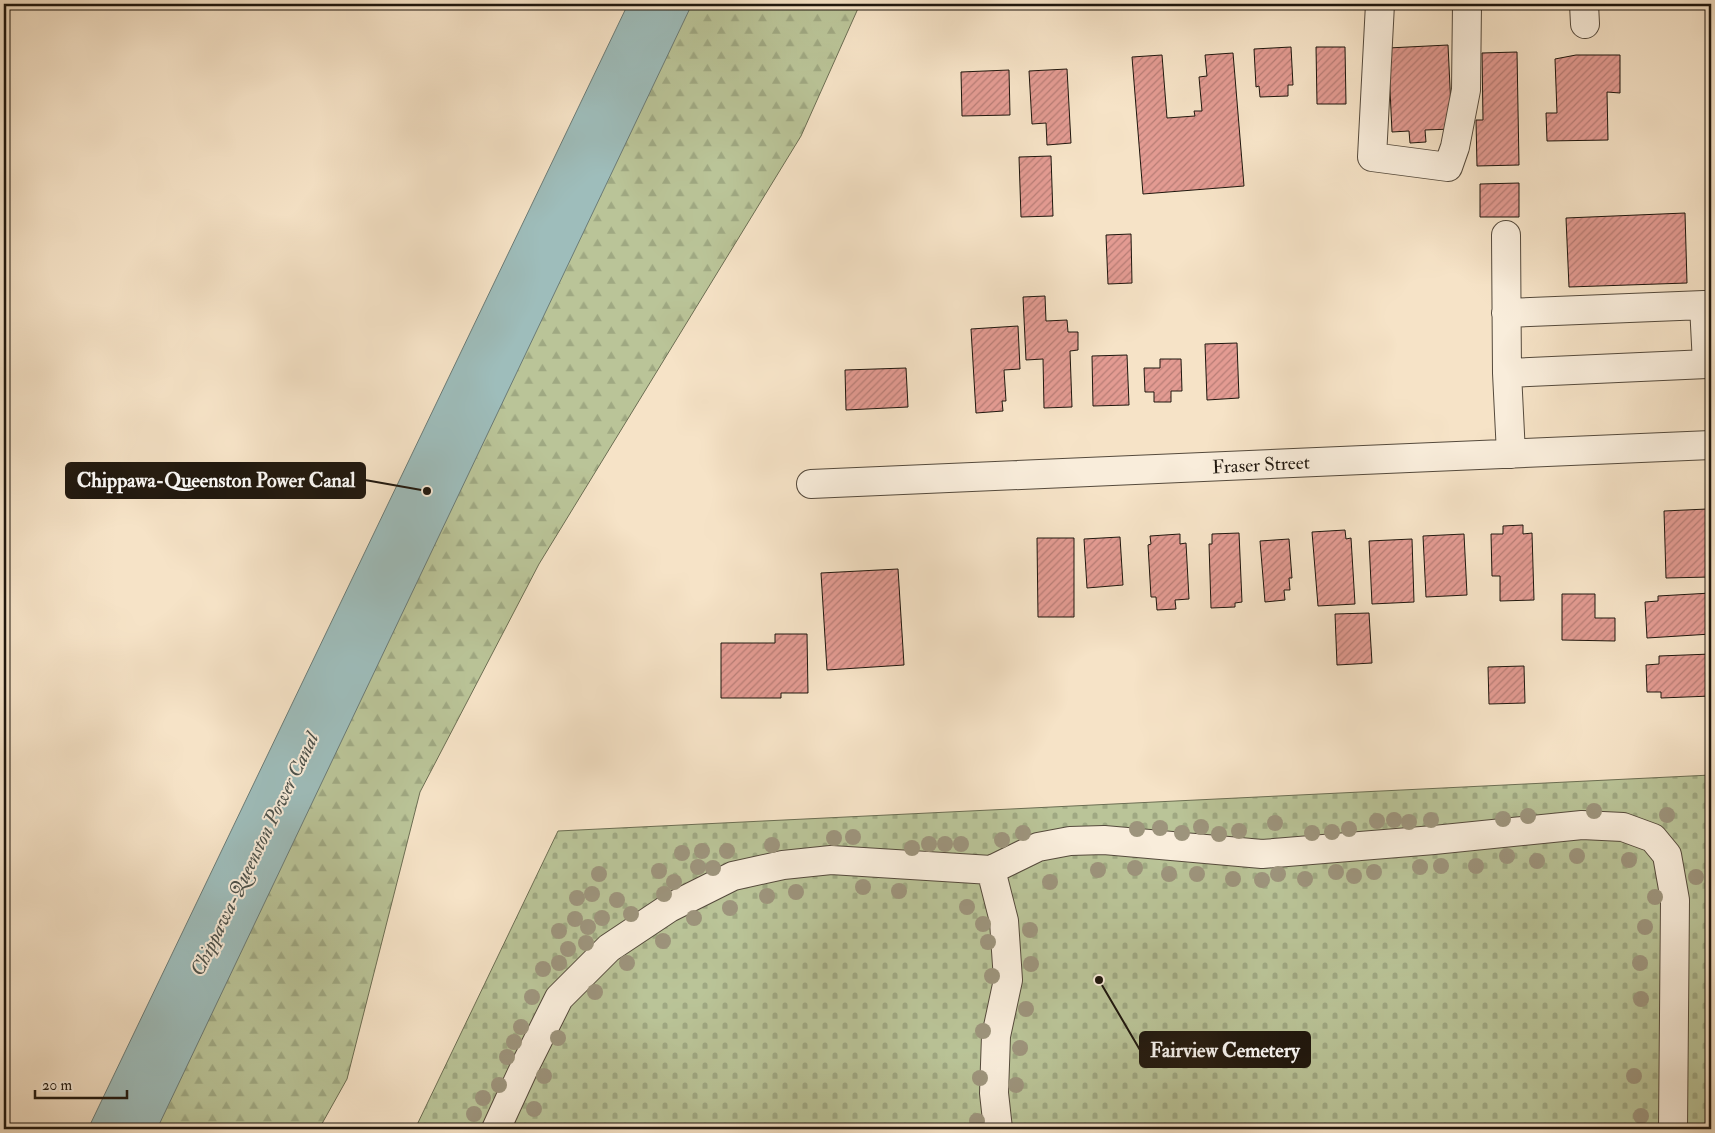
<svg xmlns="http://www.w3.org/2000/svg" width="1715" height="1133" font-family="'IM FELL Double Pica',serif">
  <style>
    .forest { fill: url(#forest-firs); stroke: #6c6e53 }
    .cemetery { fill: url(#cemetery-stones); stroke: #6c6e53 }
    .water { fill: #9ebdbb; stroke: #6b7b76 }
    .building { fill: url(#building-hatch); stroke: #1f170e }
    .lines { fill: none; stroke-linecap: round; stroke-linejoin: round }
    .minor-casing { stroke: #554a3c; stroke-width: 30 }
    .minor { stroke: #f9eddb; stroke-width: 28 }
    .tree { fill: #9d947c }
    .labels { text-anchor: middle; stroke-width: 4; stroke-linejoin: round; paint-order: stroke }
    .street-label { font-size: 19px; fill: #1f170e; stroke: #f9eddb }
    .water-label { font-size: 20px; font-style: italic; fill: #4b514b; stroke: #f9eddb }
    .leader { fill: none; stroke: #1f170e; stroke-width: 2 }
    .callout-dot { fill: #1f170e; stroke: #f9eddb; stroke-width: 2 }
    .callout { fill: #1f170e; stroke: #1f170e; stroke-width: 2 }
    .callout-label { font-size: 20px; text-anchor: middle; font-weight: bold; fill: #fff }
  </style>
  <defs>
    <pattern id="forest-firs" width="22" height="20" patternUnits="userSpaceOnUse" patternTransform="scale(1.25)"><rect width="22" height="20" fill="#bac498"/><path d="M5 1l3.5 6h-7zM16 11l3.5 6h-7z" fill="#9fa882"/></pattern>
    <pattern id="cemetery-stones" width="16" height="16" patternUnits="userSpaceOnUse" patternTransform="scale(1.25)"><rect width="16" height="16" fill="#bac498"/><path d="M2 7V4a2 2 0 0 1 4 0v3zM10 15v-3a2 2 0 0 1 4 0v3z" fill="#9fa882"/></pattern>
    <pattern id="building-hatch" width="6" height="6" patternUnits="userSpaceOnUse" patternTransform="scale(1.25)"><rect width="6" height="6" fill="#e39b92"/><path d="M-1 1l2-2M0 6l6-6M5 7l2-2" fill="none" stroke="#b77d76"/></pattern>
  </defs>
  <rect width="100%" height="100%" fill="#f6e3c7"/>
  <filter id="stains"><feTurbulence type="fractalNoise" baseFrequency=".004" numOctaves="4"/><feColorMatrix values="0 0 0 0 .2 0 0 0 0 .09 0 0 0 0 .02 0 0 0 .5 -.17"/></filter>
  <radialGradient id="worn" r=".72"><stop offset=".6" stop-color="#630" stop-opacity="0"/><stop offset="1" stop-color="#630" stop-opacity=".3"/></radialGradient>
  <!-- forest -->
  <path class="forest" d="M 686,4 L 860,4 L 801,136 L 539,564 L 420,792 L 347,1079 L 319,1129 L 143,1129 Z"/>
  <!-- cemetery -->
  <path class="cemetery" d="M 1711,775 L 1711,1129 L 415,1129 L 558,831 Z"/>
  <!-- water -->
  <path class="water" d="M 628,4 L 692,4 L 157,1129 L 88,1129 Z"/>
  <!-- building -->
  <path class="building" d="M 1448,45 L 1452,129 L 1425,130 L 1426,142 L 1410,143 L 1409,131 L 1392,132 L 1388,48 Z
    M 1291,47 L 1293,85 L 1288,85 L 1288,96 L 1260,97 L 1259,86 L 1256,87 L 1254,49 Z
    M 1316,47 L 1345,47 L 1346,104 L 1317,104 Z
    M 1517,52 L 1519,165 L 1477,166 L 1476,120 L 1483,120 L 1482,53 Z
    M 1233,53 L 1244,186 L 1143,194 L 1132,57 L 1162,55 L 1167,118 L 1195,116 L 1194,111 L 1202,111 L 1199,77 L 1207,76 L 1205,55 Z
    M 1576,55 L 1620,55 L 1620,93 L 1607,92 L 1608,140 L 1547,141 L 1546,113 L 1557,113 L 1555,59 Z
    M 1067,69 L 1071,143 L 1047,145 L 1046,123 L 1032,124 L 1029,71 Z
    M 1009,70 L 1010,115 L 962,116 L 961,72 Z
    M 1051,156 L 1053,216 L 1021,217 L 1019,157 Z
    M 1519,183 L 1519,217 L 1480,217 L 1480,184 Z
    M 1685,213 L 1687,283 L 1569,287 L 1566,218 Z
    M 1131,234 L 1132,283 L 1108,284 L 1106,235 Z
    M 1045,296 L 1046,321 L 1067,320 L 1068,332 L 1078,332 L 1078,350 L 1070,351 L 1072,407 L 1044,408 L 1043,359 L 1026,360 L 1023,297 Z
    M 1018,326 L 1020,369 L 1004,370 L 1006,401 L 1002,401 L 1003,411 L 976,413 L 971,329 Z
    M 1237,343 L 1239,398 L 1207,400 L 1205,344 Z
    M 1127,355 L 1129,405 L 1093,406 L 1092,356 Z
    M 1160,359 L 1181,359 L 1182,391 L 1171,391 L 1171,402 L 1154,402 L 1154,392 L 1145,392 L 1144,368 L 1160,368 Z
    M 906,368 L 908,407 L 846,410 L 845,370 Z
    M 1707,509 L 1707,533 L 1711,533 L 1711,554 L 1709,554 L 1710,577 L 1666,578 L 1664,511 Z
    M 1523,525 L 1523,534 L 1532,533 L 1534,600 L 1500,601 L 1500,576 L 1492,576 L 1491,534 L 1503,534 L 1503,526 Z
    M 1345,530 L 1346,539 L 1351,538 L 1355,604 L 1318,606 L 1312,532 Z
    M 1239,533 L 1242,602 L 1235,603 L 1235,607 L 1211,608 L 1209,544 L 1212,544 L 1212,534 Z
    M 1180,534 L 1180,544 L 1186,543 L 1189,599 L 1175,600 L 1176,609 L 1157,610 L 1156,597 L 1151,597 L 1148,545 L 1151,544 L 1150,536 Z
    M 1464,534 L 1467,595 L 1426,597 L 1423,536 Z
    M 1120,537 L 1123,585 L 1087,588 L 1084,539 Z
    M 1037,538 L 1074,538 L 1074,617 L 1038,617 Z
    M 1289,539 L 1292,578 L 1289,578 L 1290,590 L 1284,590 L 1285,600 L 1265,602 L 1260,541 Z
    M 1412,539 L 1414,602 L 1372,604 L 1369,541 Z
    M 898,569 L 904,665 L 827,670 L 821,573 Z
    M 1711,593 L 1711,634 L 1647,638 L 1645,602 L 1658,601 L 1658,596 Z
    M 1562,594 L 1595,594 L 1595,618 L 1615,618 L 1615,641 L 1562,640 Z
    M 1369,613 L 1372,663 L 1337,665 L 1335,614 Z
    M 775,634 L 807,634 L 808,693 L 781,693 L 781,698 L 721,698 L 721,643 L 775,643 Z
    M 1711,654 L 1711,696 L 1661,698 L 1661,692 L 1647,692 L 1646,665 L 1659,664 L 1659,656 Z
    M 1524,666 L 1525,703 L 1489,704 L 1488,667 Z"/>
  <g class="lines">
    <!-- minor casing -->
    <g class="minor-casing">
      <path id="minor" d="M 1380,4 L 1372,157 L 1448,167 L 1455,147 L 1466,90 L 1467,4
        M 1584,4 L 1585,24
        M 1506,235 L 1507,373 L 1511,454
        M 1506,313 L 1704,305 L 1707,364 L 1507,373
        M 811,484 L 1711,445
        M 991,870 L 1004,921 L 1008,980 L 996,1036 L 994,1093 L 998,1129
        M 496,1129 L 525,1066 L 559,998 L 609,948 L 669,908 L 733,876 L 783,865 L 831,860 L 991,870 L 1038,847 L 1070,841 L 1104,840 L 1262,854 L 1434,840 L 1582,825 L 1623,827 L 1653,838 L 1667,855 L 1675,900 L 1673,1129"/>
    </g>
    <!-- minor -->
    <use href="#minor" class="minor"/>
  </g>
  <!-- trees -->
  <g class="tree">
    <circle cx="1594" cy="811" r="8"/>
    <circle cx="1667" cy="815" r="8"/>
    <circle cx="1528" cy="816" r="8"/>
    <circle cx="1503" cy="819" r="8"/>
    <circle cx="1394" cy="820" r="8"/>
    <circle cx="1431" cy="820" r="8"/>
    <circle cx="1377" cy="821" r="8"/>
    <circle cx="1409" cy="822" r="8"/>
    <circle cx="1275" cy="823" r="8"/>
    <circle cx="1201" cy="827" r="8"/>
    <circle cx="1160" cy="828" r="8"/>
    <circle cx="1137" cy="829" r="8"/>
    <circle cx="1349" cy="829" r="8"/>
    <circle cx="1239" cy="831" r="8"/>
    <circle cx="1332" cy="832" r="8"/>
    <circle cx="1023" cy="833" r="8"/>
    <circle cx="1182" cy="833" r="8"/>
    <circle cx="1312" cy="833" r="8"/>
    <circle cx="1219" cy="834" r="8"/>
    <circle cx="853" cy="837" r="8"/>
    <circle cx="834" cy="838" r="8"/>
    <circle cx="1002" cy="840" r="8"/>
    <circle cx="929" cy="844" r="8"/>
    <circle cx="945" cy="844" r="8"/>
    <circle cx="961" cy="844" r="8"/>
    <circle cx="772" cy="845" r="8"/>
    <circle cx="912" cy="848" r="8"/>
    <circle cx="702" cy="851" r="8"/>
    <circle cx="727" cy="851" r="8"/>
    <circle cx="682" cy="853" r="8"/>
    <circle cx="1507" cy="856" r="8"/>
    <circle cx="1577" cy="856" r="8"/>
    <circle cx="1629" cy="860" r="8"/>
    <circle cx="1537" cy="861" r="8"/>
    <circle cx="1441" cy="866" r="8"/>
    <circle cx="1476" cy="866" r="8"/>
    <circle cx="698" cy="867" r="8"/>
    <circle cx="1420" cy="867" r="8"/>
    <circle cx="713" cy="868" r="8"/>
    <circle cx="1135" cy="868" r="8"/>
    <circle cx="1098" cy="870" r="8"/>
    <circle cx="659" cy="871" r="8"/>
    <circle cx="1336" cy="872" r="8"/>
    <circle cx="1374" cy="872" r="8"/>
    <circle cx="599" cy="874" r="8"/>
    <circle cx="1169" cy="874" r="8"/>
    <circle cx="1197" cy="874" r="8"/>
    <circle cx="1278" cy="874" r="8"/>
    <circle cx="1354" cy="876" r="8"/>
    <circle cx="1696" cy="877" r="8"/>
    <circle cx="1233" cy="879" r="8"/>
    <circle cx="1305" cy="879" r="8"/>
    <circle cx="1262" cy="880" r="8"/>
    <circle cx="674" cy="882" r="8"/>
    <circle cx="1050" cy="882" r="8"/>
    <circle cx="863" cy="887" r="8"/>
    <circle cx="899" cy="891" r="8"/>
    <circle cx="796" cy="892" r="8"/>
    <circle cx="592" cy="894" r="8"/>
    <circle cx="664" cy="894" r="8"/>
    <circle cx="767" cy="896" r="8"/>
    <circle cx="1655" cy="897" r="8"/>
    <circle cx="577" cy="898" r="8"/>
    <circle cx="617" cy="900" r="8"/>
    <circle cx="967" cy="907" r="8"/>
    <circle cx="730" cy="908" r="8"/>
    <circle cx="631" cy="914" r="8"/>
    <circle cx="602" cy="918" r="8"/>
    <circle cx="694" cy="918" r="8"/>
    <circle cx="575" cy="919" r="8"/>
    <circle cx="983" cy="924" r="8"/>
    <circle cx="588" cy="927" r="8"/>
    <circle cx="1645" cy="927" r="8"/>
    <circle cx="1030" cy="930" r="8"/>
    <circle cx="559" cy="931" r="8"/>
    <circle cx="663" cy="941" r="8"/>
    <circle cx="988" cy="942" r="8"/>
    <circle cx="586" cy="943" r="8"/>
    <circle cx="568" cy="949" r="8"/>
    <circle cx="559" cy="963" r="8"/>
    <circle cx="627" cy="963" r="8"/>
    <circle cx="1640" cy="963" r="8"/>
    <circle cx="1031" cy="964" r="8"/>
    <circle cx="543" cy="969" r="8"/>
    <circle cx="992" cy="976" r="8"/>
    <circle cx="595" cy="992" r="8"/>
    <circle cx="532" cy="997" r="8"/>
    <circle cx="1641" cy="999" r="8"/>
    <circle cx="1026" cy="1009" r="8"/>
    <circle cx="521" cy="1027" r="8"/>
    <circle cx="983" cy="1031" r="8"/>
    <circle cx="558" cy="1038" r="8"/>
    <circle cx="514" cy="1042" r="8"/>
    <circle cx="1020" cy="1048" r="8"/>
    <circle cx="507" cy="1057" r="8"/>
    <circle cx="544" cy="1076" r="8"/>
    <circle cx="1634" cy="1076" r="8"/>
    <circle cx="980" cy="1078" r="8"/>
    <circle cx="499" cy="1085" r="8"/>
    <circle cx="1016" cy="1085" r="8"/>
    <circle cx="483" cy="1098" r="8"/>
    <circle cx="534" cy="1109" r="8"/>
    <circle cx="474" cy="1114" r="8"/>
    <circle cx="1641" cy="1116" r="8"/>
    <circle cx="977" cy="1121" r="8"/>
  </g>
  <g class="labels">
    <!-- street labels -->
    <g class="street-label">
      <text transform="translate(1261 464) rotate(-3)" y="7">Fraser Street</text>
    </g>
    <!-- water labels -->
    <g class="water-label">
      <text transform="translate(254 854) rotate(-64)" y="7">Chippawa-Queenston Power Canal</text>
    </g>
  </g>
  <!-- callouts -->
  <path class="leader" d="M427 491L365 480M1099 980L1140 1050"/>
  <g class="callout-dot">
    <circle cx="427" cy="491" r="5"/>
    <circle cx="1099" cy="980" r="5"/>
  </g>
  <g class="callout">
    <rect x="66" y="463" width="299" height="35" rx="5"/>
    <rect x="1140" y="1032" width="170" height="35" rx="5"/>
  </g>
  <g class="callout-label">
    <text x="216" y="487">Chippawa-Queenston Power Canal</text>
    <text x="1225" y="1057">Fairview Cemetery</text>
  </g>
  <!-- margin -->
  <rect width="1715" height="1133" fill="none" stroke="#f6e3c7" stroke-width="20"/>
  <rect x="5" y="5" width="1705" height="1123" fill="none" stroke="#1f170e" stroke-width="2.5"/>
  <rect x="10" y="10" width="1695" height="1113" fill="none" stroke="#1f170e"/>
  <!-- scale -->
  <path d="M35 1090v8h92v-8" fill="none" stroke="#1f170e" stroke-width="2.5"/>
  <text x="42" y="1090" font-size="15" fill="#1f170e" stroke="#f9eddb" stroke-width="4" paint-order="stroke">20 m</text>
  <rect width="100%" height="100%" filter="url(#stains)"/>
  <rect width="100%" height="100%" fill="url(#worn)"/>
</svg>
